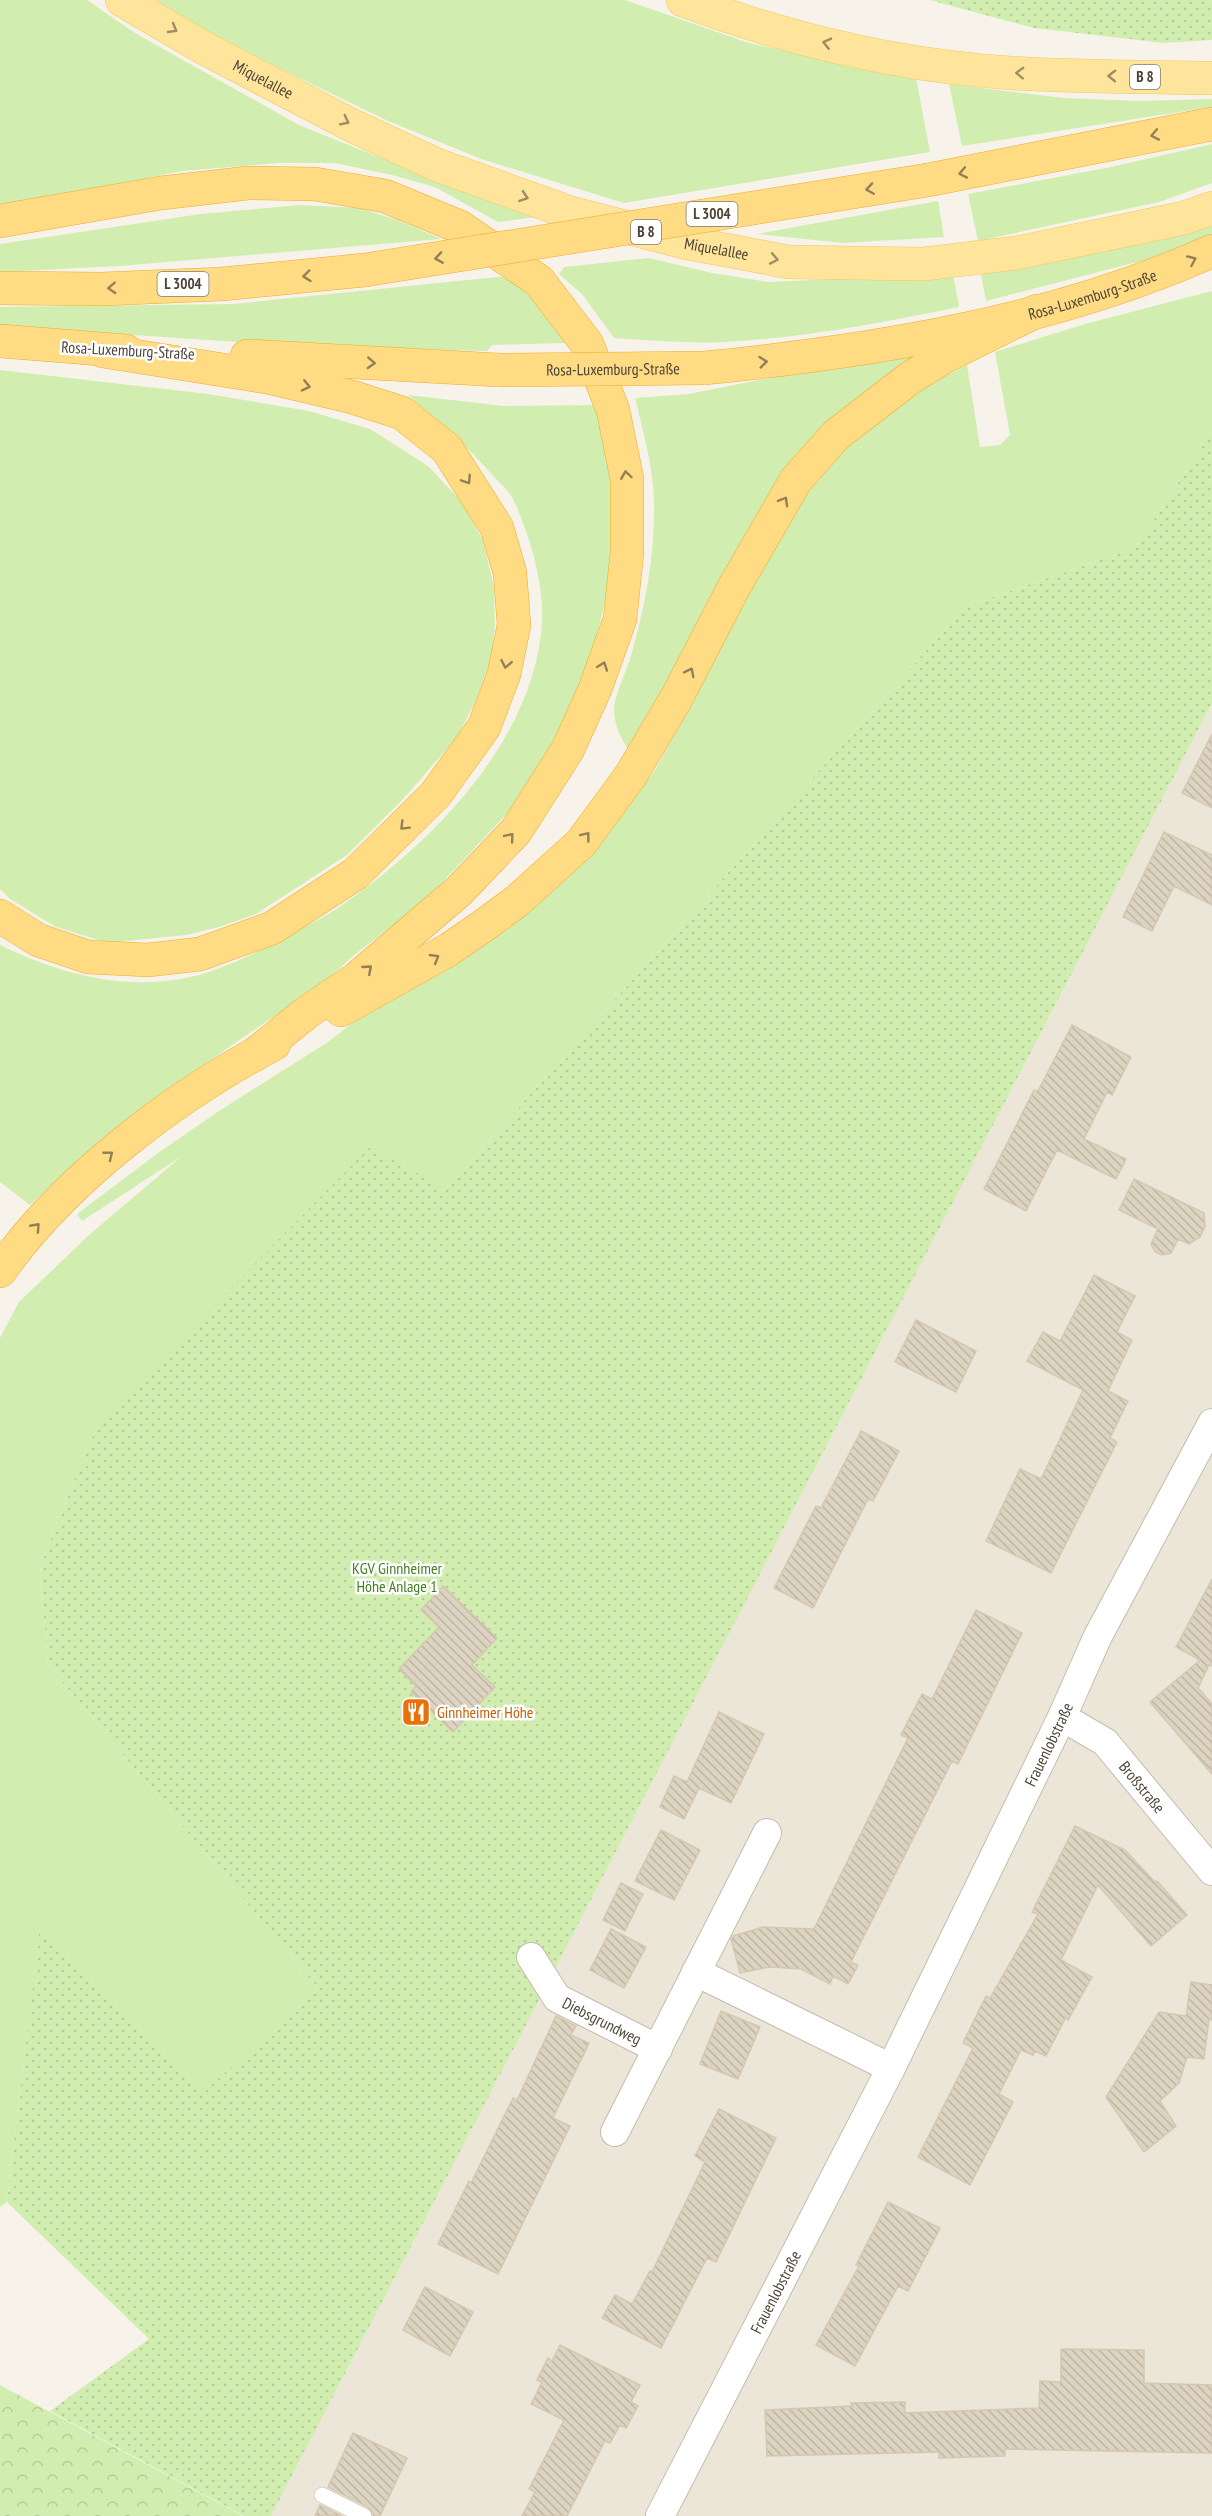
<svg xmlns="http://www.w3.org/2000/svg" width="1212" height="2516" font-family="'PT Sans Narrow',sans-serif">
  <style>
    .residential { fill: #ebe6d8 }
    .grass { fill: #d1eeb0 }
    .forest { fill: url(#forest-crowns) }
    .garden { fill: url(#garden-dots) }
    .building { fill: url(#building-back-hatch); stroke: #d5c8b1; stroke-width: 1.5 }
    .lines { fill: none; stroke-linecap: round; stroke-linejoin: round }
    .service-casing { stroke: #c4bcac; stroke-width: 16 }
    .minor-casing { stroke: #c4bcac; stroke-width: 30 }
    .primary-casing { stroke: #f1c85f; stroke-width: 34 }
    .trunk-casing { stroke: #eeab2d; stroke-width: 34 }
    .service { stroke: #fff; stroke-width: 15 }
    .minor { stroke: #fff; stroke-width: 28 }
    .primary { stroke: #ffe59b; stroke-width: 33 }
    .trunk { stroke: #ffdb84; stroke-width: 33 }
    .trunk-bridge-casing { stroke: #eeab2d; stroke-width: 34; stroke-linecap: butt }
    .trunk-bridge { stroke: #ffdb84; stroke-width: 33 }
    .oneway { stroke: #9d8c64 }
    .oneway2 { stroke: #948056 }
    .labels { text-anchor: middle; stroke-width: 5; stroke-linejoin: round; paint-order: stroke }
    .shield { fill: #fff; stroke: #827c73; stroke-width: 1.5 }
    .shield-label { font-size: 15px; font-weight: bold; fill: #4c4437 }
    .street-label { font-size: 16px; fill: #4c4437; stroke: #fff }
    .park-label { font-size: 16px; fill: #438022; stroke: #fff }
    .food-label { font-size: 16px; fill: #c56008; stroke: #fff; text-anchor: start }
  </style>
  <defs>
    <pattern id="forest-crowns" width="20" height="18" patternUnits="userSpaceOnUse" patternTransform="scale(1.5)"><rect width="20" height="18" fill="#d1eeb0"/><path d="M2 6a3 3 0 1 1 6 0M12 15a3 3 0 1 1 6 0" fill="none" stroke="#b5cd98"/></pattern>
    <pattern id="garden-dots" width="8" height="8" patternUnits="userSpaceOnUse" patternTransform="scale(1.5)"><rect width="8" height="8" fill="#d1eeb0"/><path d="M2 2h.1M6 6h.1" fill="none" stroke="#b5cd98" stroke-width="1.8" stroke-linecap="round"/></pattern>
    <pattern id="building-back-hatch" width="6" height="6" patternUnits="userSpaceOnUse" patternTransform="scale(1.5)"><rect width="6" height="6" fill="#ddd3c1"/><path d="M-1 5l2 2M0 0l6 6M5-1l2 2" fill="none" stroke="#bfb6a6"/></pattern>
  </defs>
  <rect width="100%" height="100%" fill="#f7f3eb"/>
  <!-- residential -->
  <path class="residential" d="M 1212,703 L 1212,2516 L 271,2516 L 553,1972 Z"/>
  <!-- grass -->
  <path class="grass" d="M 0,0 L 87,0 L 135,33 L 299,125 L 460,190 L 536,217 L 498,222 L 435,187 L 392,175 L 335,163 L 280,163 L 181,171 L 90,190 L 0,204 Z
    M 156,0 L 625,0 L 749,43 L 916,78 L 930,152 L 624,203 L 481,159 L 386,120 L 215,37 Z
    M 949,84 L 1064,98 L 1139,101 L 1212,99 L 1212,107 L 962,146 Z
    M 1212,144 L 1212,183 L 1159,202 L 978,241 L 968,194 L 1111,167 Z
    M 938,201 L 944,237 L 843,243 L 757,234 Z
    M 299,205 L 359,208 L 397,220 L 441,239 L 120,266 L 0,272 L 0,244 L 201,214 Z
    M 1212,218 L 1212,237 L 1184,250 L 986,301 L 980,269 Z
    M 649,258 L 712,273 L 768,282 L 953,274 L 959,307 C 881,323 803,338 724,342 C 688,344 651,340 614,338 L 582,294 L 559,274 L 564,267 Z
    M 507,276 L 534,300 L 567,343 L 492,345 L 487,351 L 295,346 L 0,326 L 0,307 L 233,304 Z
    M 1212,291 L 1212,432 L 1135,548 L 965,607 L 446,1189 L 101,1420 L 86,1450 L 40,1567 L 48,1665 L 318,1988 L 203,2094 L 40,1927 L 7,2202 L 0,2207 L 0,1338 L 19,1302 L 89,1235 L 182,1156 L 82,1221 L 77,1214 L 158,1153 L 219,1111 L 328,1042 L 351,1024 L 412,989 L 487,939 L 608,830 L 654,772 L 700,688 L 744,597 L 816,479 L 850,443 L 911,394 L 967,365 L 980,447 L 1000,445 L 1010,435 L 995,352 L 1085,324 Z
    M 910,350 L 914,363 L 841,416 L 632,755 C 622,741 614,727 614,709 C 615,693 628,669 632,652 C 645,607 654,558 654,511 C 655,473 644,435 635,398 L 689,394 Z
    M 0,370 L 208,394 L 309,411 L 370,429 L 428,466 L 461,501 L 483,540 L 494,588 L 495,625 L 491,659 L 476,700 L 458,736 L 404,798 L 347,855 L 256,914 L 219,927 L 186,935 L 108,943 L 56,927 L 10,899 L 0,889 Z
    M 408,395 L 504,406 L 598,405 L 615,510 L 613,556 L 604,606 L 591,657 L 561,730 L 514,806 L 423,903 L 354,955 L 314,992 L 264,1023 L 140,1109 L 79,1159 L 30,1205 L 0,1182 L 0,945 C 61,975 130,993 199,975 C 227,967 255,953 282,939 C 299,929 318,921 335,910 C 428,847 535,742 542,622 C 544,583 530,536 514,501 C 510,492 502,485 495,478 C 469,447 438,422 408,395 Z"/>
  <!-- forest -->
  <path class="forest" d="M 0,2385 L 243,2516 L 0,2516 Z"/>
  <!-- garden -->
  <path class="garden" d="M 929,0 L 1212,0 L 1212,40 L 1164,43 L 1034,28 Z
    M 1212,432 L 1212,703 L 271,2516 L 244,2516 L 50,2411 L 149,2339 L 7,2202 L 40,1926 L 203,2093 L 318,1988 L 48,1665 L 40,1567 L 86,1450 L 101,1420 L 370,1147 L 446,1189 L 965,607 L 1135,548 Z"/>
  <!-- building -->
  <path class="building" d="M 1212,734 L 1212,808 L 1182,793 Z
    M 1164,832 L 1212,855 L 1212,905 L 1174,886 L 1152,931 L 1123,917 Z
    M 1072,1025 L 1131,1057 L 1112,1095 L 1107,1092 L 1084,1139 L 1126,1159 L 1116,1179 L 1057,1150 L 1026,1211 L 984,1189 L 1034,1090 L 1038,1091 Z
    M 1134,1179 L 1204,1213 L 1205,1226 L 1200,1237 L 1189,1244 L 1178,1239 L 1171,1253 L 1162,1255 L 1155,1252 L 1151,1244 L 1158,1229 L 1119,1210 Z
    M 1094,1275 L 1135,1296 L 1117,1332 L 1132,1340 L 1108,1391 L 1128,1401 L 1110,1438 L 1117,1442 L 1051,1573 L 986,1541 L 1020,1469 L 1041,1479 L 1083,1390 L 1027,1361 L 1043,1332 L 1060,1341 Z
    M 916,1320 L 976,1351 L 956,1392 L 895,1362 Z
    M 861,1431 L 899,1451 L 873,1501 L 868,1499 L 813,1608 L 774,1588 L 816,1506 L 821,1508 Z
    M 1212,1579 L 1212,1666 L 1209,1665 L 1198,1688 L 1212,1704 L 1212,1774 L 1150,1702 L 1200,1660 L 1176,1647 Z
    M 443,1586 L 497,1638 L 472,1665 L 495,1687 L 453,1732 L 411,1692 L 416,1686 L 399,1669 L 439,1627 L 421,1610 Z
    M 976,1610 L 1022,1633 L 958,1764 L 952,1761 L 851,1962 L 858,1965 L 848,1984 L 833,1976 L 830,1984 L 801,1969 L 770,1967 L 740,1973 L 731,1939 L 733,1936 L 763,1927 L 814,1929 L 908,1738 L 901,1735 L 922,1694 L 932,1699 Z
    M 719,1712 L 764,1734 L 731,1803 L 699,1788 L 684,1819 L 660,1807 L 674,1776 L 687,1782 Z
    M 1075,1826 L 1125,1850 L 1155,1882 L 1157,1881 L 1187,1915 L 1151,1946 L 1098,1885 L 1061,1960 L 1092,1977 L 1068,2020 L 1066,2017 L 1046,2056 L 1035,2051 L 1033,2055 L 1021,2050 L 999,2094 L 1013,2102 L 970,2185 L 918,2157 L 973,2048 L 963,2043 L 986,1996 L 990,1998 L 1038,1914 L 1032,1912 Z
    M 661,1830 L 700,1850 L 674,1900 L 635,1881 Z
    M 621,1883 L 643,1894 L 625,1931 L 603,1920 Z
    M 611,1929 L 646,1947 L 624,1988 L 590,1970 Z
    M 1191,1982 L 1212,1985 L 1212,2020 L 1209,2019 L 1204,2059 L 1187,2057 L 1179,2083 L 1160,2101 L 1176,2126 L 1144,2152 L 1106,2097 L 1159,2012 L 1186,2016 Z
    M 721,2011 L 760,2027 L 738,2079 L 700,2064 Z
    M 556,2016 L 576,2026 L 571,2035 L 589,2043 L 553,2118 L 570,2126 L 498,2274 L 438,2244 L 469,2181 L 471,2183 L 513,2098 L 517,2100 Z
    M 719,2109 L 776,2138 L 716,2262 L 707,2258 L 661,2348 L 602,2318 L 615,2295 L 632,2304 L 650,2271 L 652,2272 L 705,2162 L 695,2156 Z
    M 888,2202 L 940,2228 L 908,2291 L 898,2286 L 855,2366 L 816,2345 L 859,2266 L 856,2265 Z
    M 425,2287 L 473,2312 L 450,2356 L 403,2330 Z
    M 560,2345 L 640,2385 L 631,2402 L 638,2406 L 626,2428 L 620,2425 L 610,2443 L 605,2441 L 567,2516 L 522,2516 L 535,2492 L 529,2489 L 564,2420 L 531,2404 L 542,2382 L 537,2380 L 548,2358 L 552,2361 Z
    M 1061,2349 L 1144,2350 L 1144,2383 L 1212,2385 L 1212,2453 L 1005,2449 L 1005,2456 L 939,2458 L 939,2452 L 767,2456 L 765,2410 L 852,2406 L 851,2403 L 905,2402 L 905,2413 L 1039,2408 L 1040,2381 L 1061,2382 Z
    M 353,2433 L 407,2458 L 380,2516 L 374,2516 L 368,2507 L 328,2487 Z
    M 320,2505 L 342,2516 L 315,2516 Z"/>
  <g class="lines">
    <!-- service casing -->
    <g class="service-casing">
      <path id="service" d="M 322,2495 L 364,2516"/>
    </g>
    <!-- minor casing -->
    <g class="minor-casing">
      <g id="minor">
        <path id="s1" d="M 1062,1717 L 1105,1742 L 1212,1871"/>
        <path id="s2" d="M 531,1957 L 557,1998 L 658,2049"/>
        <path d="M 696,1972 L 891,2068"/>
        <path d="M 615,2132 L 767,1833"/>
        <path id="s3" d="M 660,2516 L 891,2068 L 1062,1717 L 1097,1638 L 1212,1423"/>
      </g>
    </g>
    <!-- primary casing -->
    <g class="primary-casing">
      <g id="primary">
        <path id="s4" d="M 122,0 L 204,48 L 351,125 L 437,165 L 571,213 L 687,243 L 742,253 L 788,262 L 923,264 L 1016,253 L 1184,218 L 1212,208"/>
        <path d="M 683,0 C 787,39 900,66 1011,73 C 1078,77 1145,77 1212,78"/>
      </g>
    </g>
    <!-- trunk casing -->
    <g class="trunk-casing">
      <g id="trunk">
        <path d="M 928,180 L 1212,124"/>
        <path d="M 0,221 L 161,193 L 248,183 L 315,184 L 385,196 L 460,227 L 539,281 L 587,344 L 613,410 L 627,479 L 627,553 L 620,619 L 595,689 L 568,749 L 516,831 L 459,891 L 356,979 L 306,1013 L 254,1055"/>
        <path d="M 0,288 L 102,289 L 222,284 L 365,270"/>
        <path d="M 0,341 L 126,351"/>
        <path d="M 247,356 L 499,370"/>
        <path id="s5" d="M 704,368 C 876,351 1053,322 1212,251"/>
        <path d="M 0,916 L 38,940 L 88,957 L 148,960 L 200,954 L 272,928 L 355,874 L 435,795 L 484,727 L 504,674 L 514,625 L 510,573 L 497,528 L 447,449 L 402,413 L 352,397 L 267,377 L 103,351"/>
        <path d="M 341,1010 L 448,950 L 483,926 L 517,901 L 581,843 L 631,775 L 677,697 L 733,589 L 796,480 L 836,435 L 910,378 L 944,357 L 1037,311"/>
        <path d="M 0,1271 C 64,1180 176,1095 274,1044"/>
      </g>
    </g>
    <!-- service -->
    <use href="#service" class="service"/>
    <!-- minor -->
    <use href="#minor" class="minor"/>
    <!-- primary -->
    <use href="#primary" class="primary"/>
    <!-- trunk -->
    <use href="#trunk" class="trunk"/>
    <!-- trunk-bridge casing -->
    <g class="trunk-bridge-casing">
      <g id="trunk-bridge">
        <path d="M 365,270 L 928,180"/>
        <path id="s6" d="M 499,370 L 704,368"/>
      </g>
    </g>
    <!-- trunk-bridge -->
    <use href="#trunk-bridge" class="trunk-bridge"/>
  </g>
  <!-- one-way arrows -->
  <defs><path id="oneway-chevron" d="M-2-3.5L2.5 0L-2 3.5" fill="none" stroke-width="1.6" stroke-linecap="round" stroke-linejoin="round" transform="scale(1.5)"/></defs>
  <g class="oneway">
    <use href="#oneway-chevron" transform="translate(173 29) rotate(30)"/>
    <use href="#oneway-chevron" transform="translate(827 43) rotate(-167)"/>
    <use href="#oneway-chevron" transform="translate(1020 73) rotate(-178)"/>
    <use href="#oneway-chevron" transform="translate(1112 76) rotate(-179)"/>
    <use href="#oneway-chevron" transform="translate(345 121) rotate(27)"/>
    <use href="#oneway-chevron" transform="translate(524 197) rotate(19)"/>
    <use href="#oneway-chevron" transform="translate(774 259) rotate(11)"/>
  </g>
  <g class="oneway2">
    <use href="#oneway-chevron" transform="translate(1155 135) rotate(169)"/>
    <use href="#oneway-chevron" transform="translate(963 173) rotate(169)"/>
    <use href="#oneway-chevron" transform="translate(870 189) rotate(171)"/>
    <use href="#oneway-chevron" transform="translate(439 258) rotate(171)"/>
    <use href="#oneway-chevron" transform="translate(1192 260) rotate(-24)"/>
    <use href="#oneway-chevron" transform="translate(307 276) rotate(174)"/>
    <use href="#oneway-chevron" transform="translate(112 288) rotate(177)"/>
    <use href="#oneway-chevron" transform="translate(763 362) rotate(-6)"/>
    <use href="#oneway-chevron" transform="translate(371 363) rotate(3)"/>
    <use href="#oneway-chevron" transform="translate(306 386) rotate(13)"/>
    <use href="#oneway-chevron" transform="translate(626 475) rotate(-98)"/>
    <use href="#oneway-chevron" transform="translate(467 480) rotate(57)"/>
    <use href="#oneway-chevron" transform="translate(784 501) rotate(-60)"/>
    <use href="#oneway-chevron" transform="translate(506 664) rotate(101)"/>
    <use href="#oneway-chevron" transform="translate(603 666) rotate(-70)"/>
    <use href="#oneway-chevron" transform="translate(690 672) rotate(-63)"/>
    <use href="#oneway-chevron" transform="translate(404 826) rotate(135)"/>
    <use href="#oneway-chevron" transform="translate(586 836) rotate(-52)"/>
    <use href="#oneway-chevron" transform="translate(510 837) rotate(-50)"/>
    <use href="#oneway-chevron" transform="translate(435 958) rotate(-30)"/>
    <use href="#oneway-chevron" transform="translate(368 969) rotate(-41)"/>
    <use href="#oneway-chevron" transform="translate(109 1155) rotate(-39)"/>
    <use href="#oneway-chevron" transform="translate(36 1227) rotate(-48)"/>
  </g>
  <!-- icons -->
  <defs>
    <g id="restaurant-square" transform="scale(1.5)"><rect x="-9" y="-9" width="18" height="18" rx="4" fill="#e8710a" stroke="#fff"/><path d="M-5-6h1v4h1v-4h1v4h1v-4h1v5L-1.5 .5V6h-2V.5L-5-1ZM5-6V6H3V1.5H1.5Q1.5-4 5-6Z" fill="#fff"/></g>
  </defs>
  <g fill-rule="evenodd">
    <use href="#restaurant-square" x="416" y="1712"/>
  </g>
  <g class="labels">
    <!-- shield labels -->
    <g class="shield">
      <rect x="1130" y="65" width="30" height="24" rx="4.5"/>
      <rect x="686.5" y="202" width="51" height="24" rx="4.5"/>
      <rect x="631" y="220" width="30" height="24" rx="4.5"/>
      <rect x="157.5" y="272" width="51" height="24" rx="4.5"/>
    </g>
    <g class="shield-label">
      <text x="1145" y="82">B 8</text>
      <text x="712" y="219">L 3004</text>
      <text x="646" y="237">B 8</text>
      <text x="183" y="289">L 3004</text>
    </g>
    <!-- street labels -->
    <g class="street-label">
      <text dy="6" stroke="none"><textPath href="#s4" startOffset="162">Miquelallee</textPath></text>
      <text dy="6" stroke="none"><textPath href="#s4" startOffset="648">Miquelallee</textPath></text>
      <text dy="6" stroke="none"><textPath href="#s5" startOffset="396">Rosa-Luxemburg-Straße</textPath></text>
      <text transform="translate(128 350) rotate(3)" y="6">Rosa-Luxemburg-Straße</text>
      <text dy="6" stroke="none"><textPath href="#s6" startOffset="114">Rosa-Luxemburg-Straße</textPath></text>
      <text dy="6" stroke="none"><textPath href="#s3" startOffset="864">Frauenlobstraße</textPath></text>
      <text dy="6" stroke="none"><textPath href="#s1" startOffset="108">Broßstraße</textPath></text>
      <text dy="6" stroke="none"><textPath href="#s2" startOffset="99">Diebsgrundweg</textPath></text>
      <text dy="6" stroke="none"><textPath href="#s3" startOffset="252">Frauenlobstraße</textPath></text>
    </g>
    <!-- park labels -->
    <g class="park-label">
      <text x="397" y="1574">KGV Ginnheimer<tspan x="397" dy="18">Höhe Anlage 1</tspan></text>
    </g>
    <!-- food labels -->
    <g class="food-label">
      <text x="437" y="1718">Ginnheimer Höhe</text>
    </g>
  </g>
</svg>
